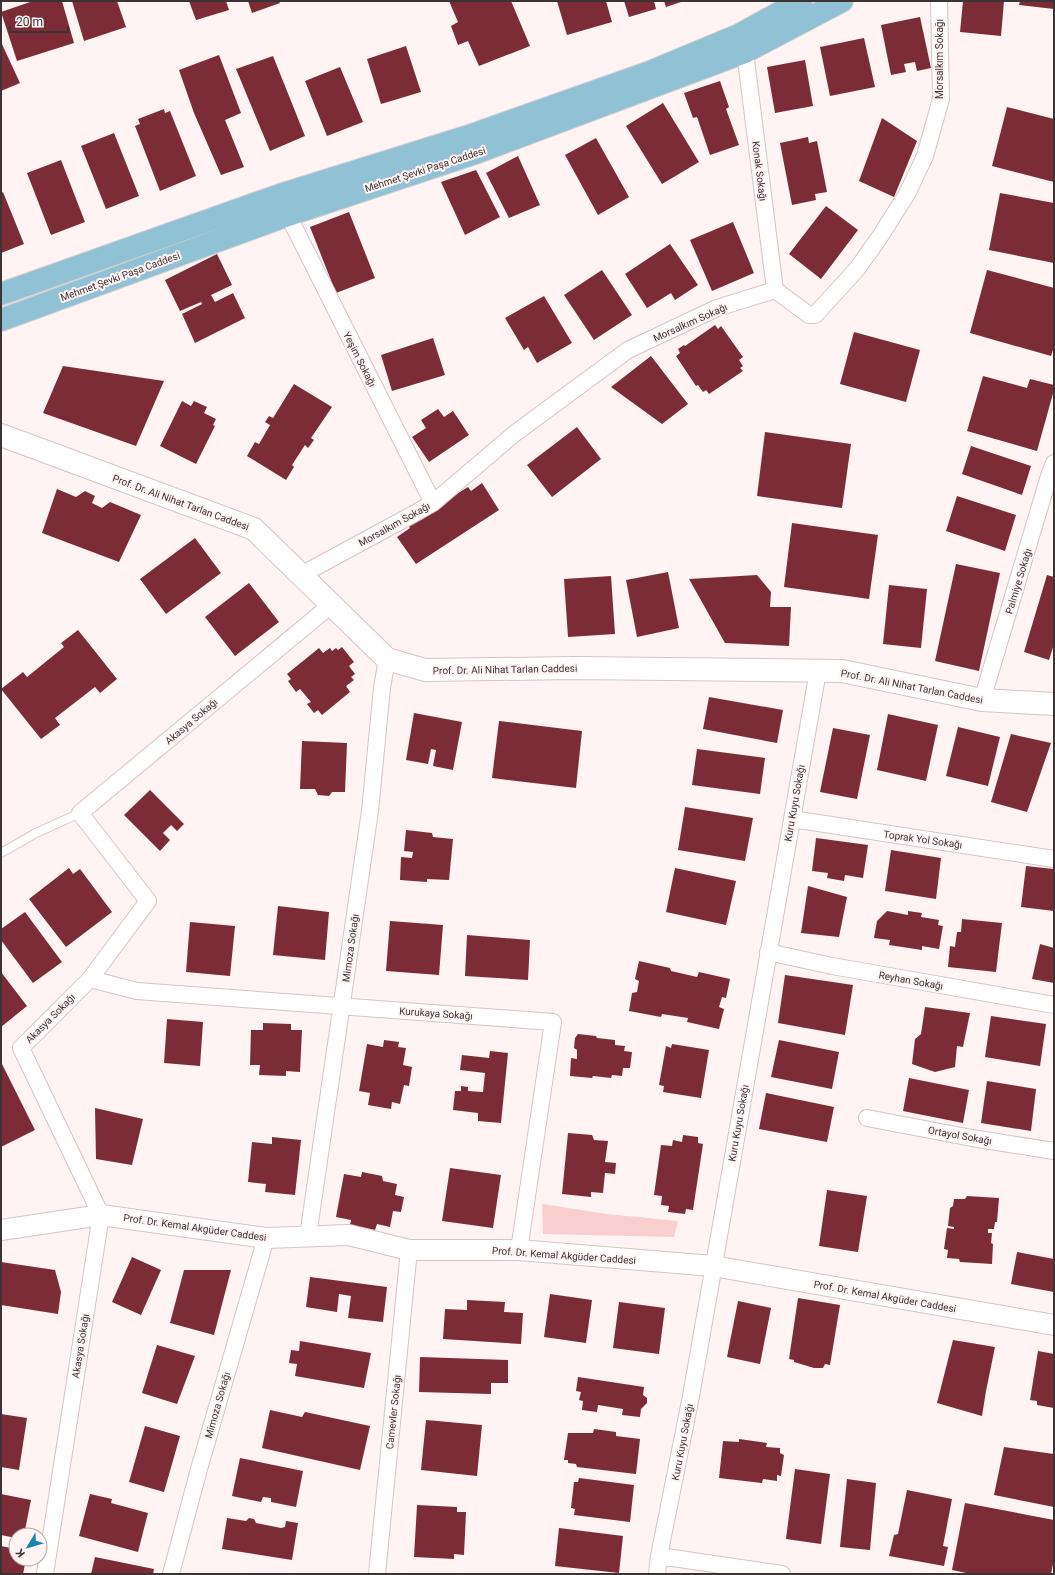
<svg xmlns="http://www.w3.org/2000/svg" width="1055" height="1575" font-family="Roboto,sans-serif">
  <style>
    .green { fill: #f8cecf }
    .building { fill: #7c2c37 }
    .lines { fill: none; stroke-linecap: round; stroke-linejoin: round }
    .service-casing { stroke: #d6c4c5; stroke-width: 10 }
    .minor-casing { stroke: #d6c4c5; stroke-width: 18 }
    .tertiary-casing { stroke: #d6c4c5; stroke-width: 22 }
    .secondary-casing { stroke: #d6c4c5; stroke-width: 24 }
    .primary-casing { stroke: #d4d2d2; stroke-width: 24 }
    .service { stroke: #fff; stroke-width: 8 }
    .minor { stroke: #fff; stroke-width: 16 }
    .tertiary { stroke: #fff; stroke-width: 20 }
    .secondary { stroke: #fff; stroke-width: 22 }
    .primary { stroke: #91c1d4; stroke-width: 22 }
    .labels { text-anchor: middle; stroke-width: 4; stroke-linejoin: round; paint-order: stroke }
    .street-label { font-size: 10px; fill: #3b3334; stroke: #fff3f3 }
  </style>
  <rect width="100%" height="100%" fill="#fff3f3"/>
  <!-- green -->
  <path class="green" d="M 542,1204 L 607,1214 L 678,1221 L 674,1237 L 543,1234 Z"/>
  <!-- building -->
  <path class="building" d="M 33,1 L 62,1 L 74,43 L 17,61 L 1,12 Z
    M 72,1 L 117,1 L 126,27 L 84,41 Z
    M 189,1 L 226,1 L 229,10 L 196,20 Z
    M 248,1 L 279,1 L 280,3 L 252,13 Z
    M 449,1 L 511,1 L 530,46 L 479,66 L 468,41 L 458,45 L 451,26 L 458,22 Z
    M 557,1 L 606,1 L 612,22 L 567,35 Z
    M 624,1 L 654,1 L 656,9 L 629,17 Z
    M 664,1 L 684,1 L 666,7 Z
    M 963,1 L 1004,1 L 1001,36 L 960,32 Z
    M 1020,1 L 1054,1 L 1054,9 L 1019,5 Z
    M 920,17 L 931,68 L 917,71 L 915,62 L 904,64 L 906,72 L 891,75 L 881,25 Z
    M 864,38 L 875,87 L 830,96 L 820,47 Z
    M 1,42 L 20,83 L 1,91 Z
    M 406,46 L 421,92 L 381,104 L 367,59 Z
    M 219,55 L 241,113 L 225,120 L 244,167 L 221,175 L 194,113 L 179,70 Z
    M 273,56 L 305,136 L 270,151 L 236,69 Z
    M 805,60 L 813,106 L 775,113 L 767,67 Z
    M 340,67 L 363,122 L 327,136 L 305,81 Z
    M 720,81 L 729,107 L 726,109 L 739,145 L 710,155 L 697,117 L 693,118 L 684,93 Z
    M 663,103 L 699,162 L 662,184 L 626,126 Z
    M 1007,107 L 1054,119 L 1054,182 L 992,166 Z
    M 164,109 L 165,113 L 170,111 L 196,176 L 160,191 L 135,126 L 140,124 L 138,119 Z
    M 882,118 L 917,141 L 894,197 L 859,181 Z
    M 114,133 L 139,196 L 106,209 L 81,146 Z
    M 808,137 L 809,143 L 817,141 L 827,192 L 815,194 L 816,200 L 792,205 L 780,143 Z
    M 596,138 L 629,197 L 598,215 L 565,155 Z
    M 518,156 L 540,205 L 509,218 L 486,173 Z
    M 61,160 L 85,222 L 51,235 L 27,173 Z
    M 476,170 L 500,217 L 465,235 L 441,182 Z
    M 3,192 L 24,244 L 1,253 L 1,193 Z
    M 1000,193 L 1054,203 L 1054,263 L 989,250 Z
    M 826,206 L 858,230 L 821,279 L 789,254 Z
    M 349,212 L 375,278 L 336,293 L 310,227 Z
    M 733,222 L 754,273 L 712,291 L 690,240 Z
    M 670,244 L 698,285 L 675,300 L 671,293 L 647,308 L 625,274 Z
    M 217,254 L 232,285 L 211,295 L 215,302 L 233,293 L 245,318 L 195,343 L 182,314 L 202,304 L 201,302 L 180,311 L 165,280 Z
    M 602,270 L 632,315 L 594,340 L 564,295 Z
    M 987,270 L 1054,288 L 1054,347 L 1051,356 L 970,333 Z
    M 544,296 L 572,343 L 537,363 L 528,347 L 524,350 L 505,318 Z
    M 715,325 L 718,329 L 721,326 L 743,357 L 739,360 L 743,366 L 740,368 L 743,371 L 709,394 L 706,390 L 703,392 L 698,385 L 696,386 L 676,356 L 680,353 L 678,349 L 684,345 L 685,346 Z
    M 854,332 L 920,350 L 906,402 L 840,384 Z
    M 433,338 L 445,375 L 392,391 L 381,355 Z
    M 651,356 L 688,404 L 662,424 L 611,387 Z
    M 63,366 L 164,381 L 136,446 L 43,413 Z
    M 983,376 L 1027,388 L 1030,379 L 1054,385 L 1054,390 L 1037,451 L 967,431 Z
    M 294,384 L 332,407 L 311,438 L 314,440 L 308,448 L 305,445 L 292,465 L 294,467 L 286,480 L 247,456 L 255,442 L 259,444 L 270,425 L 265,422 L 269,416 L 273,418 Z
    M 182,401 L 191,406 L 194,401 L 207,407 L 204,413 L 216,419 L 213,425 L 215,426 L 196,464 L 160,446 Z
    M 438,409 L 444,417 L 453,411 L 469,435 L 429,462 L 412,437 L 426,428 L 421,420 Z
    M 577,427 L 601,459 L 552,497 L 527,465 Z
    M 765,432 L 851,444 L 842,508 L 757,496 Z
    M 971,446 L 1031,466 L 1022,495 L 962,474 Z
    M 482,483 L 499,510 L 416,564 L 397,537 L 410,528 L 407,524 L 468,487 L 471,491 Z
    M 57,489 L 76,497 L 85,491 L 95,496 L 92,503 L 102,508 L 110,502 L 141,515 L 119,562 L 42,533 Z
    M 957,496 L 1016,515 L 1005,551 L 946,531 Z
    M 792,523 L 878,535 L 869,599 L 784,587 Z
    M 195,538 L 221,573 L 166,614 L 140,579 Z
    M 956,564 L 1000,573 L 979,671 L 935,661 Z
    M 668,572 L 679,628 L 637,637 L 626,580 Z
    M 757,575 L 771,592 L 770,607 L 791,607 L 789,646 L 725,643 L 689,579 Z
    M 1047,575 L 1054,577 L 1054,644 L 1049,660 L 1024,652 Z
    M 611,576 L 615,634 L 568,637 L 564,579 Z
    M 249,583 L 279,622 L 235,656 L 205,617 Z
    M 889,585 L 927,589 L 921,648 L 883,644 Z
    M 78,630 L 117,679 L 100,693 L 95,687 L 55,718 L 60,725 L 41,739 L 1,689 L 23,672 L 27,677 L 64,647 L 61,643 Z
    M 342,647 L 354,662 L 349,666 L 355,674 L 351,677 L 354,680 L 346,686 L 350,692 L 322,715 L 318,710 L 314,713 L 307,704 L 311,702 L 300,689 L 296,692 L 288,681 L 291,679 L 287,674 L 319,648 L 323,653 L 330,648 L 332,651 L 336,648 L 338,650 Z
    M 709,697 L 783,710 L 777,743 L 703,729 Z
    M 414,713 L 462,722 L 453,770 L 433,766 L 436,750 L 431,749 L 428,764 L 406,760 Z
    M 888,714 L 938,725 L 926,781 L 877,770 Z
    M 499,721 L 582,731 L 576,788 L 492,778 Z
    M 958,727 L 1000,737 L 988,786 L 946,776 Z
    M 833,728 L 870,735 L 857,799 L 820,792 Z
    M 1011,734 L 1051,743 L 1027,812 L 991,802 Z
    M 302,741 L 347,743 L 345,792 L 332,792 L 329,796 L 318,795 L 315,789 L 300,789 Z
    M 697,749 L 765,758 L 760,794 L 692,785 Z
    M 150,790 L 184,824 L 177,831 L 171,825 L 163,833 L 170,840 L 160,851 L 124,815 Z
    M 685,807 L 753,818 L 745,861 L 678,850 Z
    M 406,830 L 432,833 L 433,837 L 453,839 L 449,880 L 427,879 L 427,882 L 400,880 L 401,857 L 412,858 L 413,852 L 404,851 Z
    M 816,838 L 868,845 L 863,878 L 845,875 L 844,881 L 827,878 L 828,873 L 812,871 Z
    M 891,850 L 941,858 L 936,899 L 885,891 Z
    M 1026,866 L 1054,869 L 1054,911 L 1021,907 Z
    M 69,868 L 73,874 L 80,869 L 112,912 L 66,947 L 29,899 Z
    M 675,868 L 736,881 L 726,925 L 666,912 Z
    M 808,886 L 847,897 L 839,937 L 801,933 Z
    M 278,906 L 329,912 L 325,960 L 273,955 Z
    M 887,911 L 908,915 L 908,911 L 922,913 L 921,917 L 939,920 L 938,925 L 943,926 L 939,949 L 922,946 L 922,950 L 889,945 L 890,940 L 874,938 L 877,921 Z
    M 25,912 L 62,962 L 33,983 L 1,940 L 1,929 Z
    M 962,919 L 1002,923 L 996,972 L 948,967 L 950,946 L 955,947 L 957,932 L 961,932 Z
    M 390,921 L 443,925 L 439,975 L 386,971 Z
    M 190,922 L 235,926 L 230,976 L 186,972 Z
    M 467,935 L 530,940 L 528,980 L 465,976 Z
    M 1040,944 L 1054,948 L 1054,983 L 1032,979 Z
    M 639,961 L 670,968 L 671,971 L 697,977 L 699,972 L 730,979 L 726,998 L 722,997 L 719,1007 L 724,1009 L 719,1029 L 687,1022 L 688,1018 L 662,1014 L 661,1017 L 629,1011 L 632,993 L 637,992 L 639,981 L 635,979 Z
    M 1,972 L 27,1006 L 1,1027 Z
    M 785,975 L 853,985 L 845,1035 L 778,1023 Z
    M 925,1007 L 970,1013 L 963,1047 L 957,1046 L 955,1067 L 935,1072 L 912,1064 L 915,1039 L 921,1034 Z
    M 991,1016 L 1046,1024 L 1040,1066 L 985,1057 Z
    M 167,1019 L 203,1022 L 200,1066 L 164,1063 Z
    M 263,1023 L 291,1024 L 291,1030 L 302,1030 L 300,1072 L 286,1071 L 286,1076 L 259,1075 L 260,1065 L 250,1065 L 251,1030 L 263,1030 Z
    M 578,1034 L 596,1036 L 597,1038 L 615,1040 L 615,1045 L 625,1046 L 624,1051 L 632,1052 L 630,1068 L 623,1068 L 622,1076 L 612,1075 L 611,1078 L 593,1076 L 592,1078 L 570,1076 L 571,1058 L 577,1059 L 577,1050 L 574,1048 L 575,1038 Z
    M 384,1040 L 399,1042 L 398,1047 L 406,1048 L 403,1065 L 412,1067 L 409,1086 L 404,1085 L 400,1104 L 392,1102 L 391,1109 L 368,1105 L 370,1093 L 359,1091 L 367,1044 L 383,1047 Z
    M 779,1040 L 839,1052 L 832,1089 L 771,1077 Z
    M 672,1044 L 709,1050 L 701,1098 L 663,1092 L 664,1086 L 659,1085 L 666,1046 L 671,1048 Z
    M 490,1051 L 508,1053 L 501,1123 L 478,1121 L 478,1113 L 453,1110 L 455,1091 L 461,1091 L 461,1086 L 468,1087 L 468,1091 L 483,1092 L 485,1073 L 460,1070 L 462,1055 L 489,1058 Z
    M 2,1064 L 35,1130 L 1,1147 L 1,1065 Z
    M 909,1078 L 969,1090 L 963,1123 L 903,1111 Z
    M 987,1081 L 1036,1089 L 1031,1131 L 981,1123 Z
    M 766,1093 L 834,1107 L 827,1142 L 759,1129 Z
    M 95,1108 L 143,1119 L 132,1165 L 96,1159 Z
    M 568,1133 L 592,1135 L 594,1140 L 608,1141 L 605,1162 L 616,1163 L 615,1174 L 605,1173 L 603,1193 L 591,1192 L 591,1197 L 562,1194 Z
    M 683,1135 L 698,1137 L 698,1143 L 703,1144 L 693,1210 L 686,1209 L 685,1214 L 668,1212 L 669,1206 L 661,1205 L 662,1196 L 654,1195 L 661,1145 L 672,1146 L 673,1140 L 682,1142 Z
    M 272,1137 L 301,1140 L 295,1195 L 265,1192 L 266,1184 L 248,1182 L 252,1142 L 272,1144 Z
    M 450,1168 L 501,1175 L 493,1228 L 442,1221 Z
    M 362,1172 L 382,1176 L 383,1181 L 397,1184 L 395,1195 L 404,1197 L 401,1212 L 393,1211 L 390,1227 L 377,1224 L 375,1230 L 350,1225 L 351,1220 L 336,1217 L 344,1174 L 361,1177 Z
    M 827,1190 L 867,1196 L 858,1252 L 819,1246 Z
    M 967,1196 L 999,1198 L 997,1222 L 995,1222 L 994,1229 L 988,1229 L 988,1233 L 992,1233 L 991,1243 L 993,1244 L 992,1264 L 960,1262 L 959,1259 L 947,1258 L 948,1250 L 944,1249 L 947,1228 L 954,1229 L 954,1227 L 948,1226 L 950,1208 L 953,1206 L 954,1199 L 965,1199 Z
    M 1017,1252 L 1054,1259 L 1054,1292 L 1011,1284 Z
    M 132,1257 L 161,1270 L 141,1315 L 112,1302 Z
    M 1,1262 L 55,1270 L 61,1292 L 58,1314 L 1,1305 Z
    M 184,1270 L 231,1270 L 214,1335 L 170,1323 Z
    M 310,1277 L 387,1287 L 383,1322 L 348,1318 L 351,1296 L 339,1294 L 337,1312 L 306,1307 Z
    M 550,1294 L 592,1300 L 586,1343 L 544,1337 Z
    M 798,1298 L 840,1305 L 830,1365 L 825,1364 L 823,1368 L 814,1368 L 794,1362 L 794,1360 L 789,1359 Z
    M 467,1300 L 505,1302 L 504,1312 L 523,1313 L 521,1344 L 443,1339 L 445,1309 L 467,1310 Z
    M 738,1301 L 771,1308 L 760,1364 L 727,1357 Z
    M 619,1302 L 665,1308 L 659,1354 L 613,1348 Z
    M 953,1340 L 995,1347 L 986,1391 L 982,1416 L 937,1403 Z
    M 300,1341 L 371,1353 L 364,1388 L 295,1376 L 297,1364 L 289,1363 L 291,1350 L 299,1351 Z
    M 157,1345 L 195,1356 L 177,1404 L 142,1393 Z
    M 1038,1351 L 1054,1354 L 1054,1408 L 1037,1405 L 1037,1401 L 1030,1400 Z
    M 420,1357 L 508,1360 L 508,1383 L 491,1383 L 491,1394 L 419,1392 Z
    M 578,1377 L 644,1387 L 643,1395 L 647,1398 L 647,1403 L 641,1409 L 640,1417 L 622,1415 L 623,1409 L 598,1405 L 597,1412 L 582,1410 L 583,1401 L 579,1400 L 581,1392 L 576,1391 Z
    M 270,1410 L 302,1417 L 305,1412 L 370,1426 L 360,1470 L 262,1448 Z
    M 1,1414 L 27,1418 L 19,1470 L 1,1467 Z
    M 426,1420 L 482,1425 L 477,1476 L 421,1470 Z
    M 145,1426 L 180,1436 L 164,1492 L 129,1482 Z
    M 594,1429 L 616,1432 L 616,1436 L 640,1439 L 636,1474 L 577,1467 L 576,1464 L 568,1463 L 568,1460 L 564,1460 L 568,1433 L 593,1433 Z
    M 739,1439 L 767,1443 L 766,1447 L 780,1448 L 780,1453 L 784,1455 L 781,1476 L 777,1475 L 777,1481 L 763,1479 L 762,1483 L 719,1478 L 723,1441 L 739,1442 Z
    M 1004,1447 L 1054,1454 L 1054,1507 L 994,1495 Z
    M 240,1458 L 303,1471 L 296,1507 L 271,1502 L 271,1498 L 263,1497 L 261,1502 L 232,1496 Z
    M 795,1469 L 830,1474 L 821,1544 L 786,1539 Z
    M 579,1478 L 634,1485 L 630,1522 L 574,1515 L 575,1509 L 571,1508 L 574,1482 L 578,1482 Z
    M 847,1479 L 876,1483 L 870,1550 L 840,1547 Z
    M 907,1490 L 952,1499 L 943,1546 L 948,1547 L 944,1566 L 889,1556 L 894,1535 L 898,1534 Z
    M 1,1494 L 31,1500 L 24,1535 L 16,1535 L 16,1538 L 1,1535 Z
    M 90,1494 L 112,1499 L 111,1503 L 148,1513 L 138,1552 L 79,1536 Z
    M 965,1503 L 1054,1520 L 1054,1559 L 1051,1574 L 971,1574 L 952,1570 Z
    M 417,1505 L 457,1507 L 457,1512 L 466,1512 L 464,1555 L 454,1554 L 454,1559 L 414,1557 Z
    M 227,1518 L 246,1521 L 249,1518 L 254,1519 L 256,1523 L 281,1528 L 285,1527 L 286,1521 L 298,1523 L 292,1560 L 222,1549 Z
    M 559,1528 L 623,1536 L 619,1573 L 555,1566 Z
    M 1,1546 L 16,1549 L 16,1559 L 26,1559 L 23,1574 L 1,1574 Z
    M 95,1557 L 154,1569 L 153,1574 L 91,1574 Z"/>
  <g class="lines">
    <!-- service casing -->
    <g class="service-casing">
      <path id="service" d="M 1,853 L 36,833 L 80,813"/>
    </g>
    <!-- minor casing -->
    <g class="minor-casing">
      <path id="minor" d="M 745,52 L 775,290
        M 288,215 L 433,503
        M 775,290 L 809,315 L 815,315 L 857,269 L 879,238 L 907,194 L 925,156 L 941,99 L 939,1
        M 301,575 L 410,516 L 433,503 L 514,434 L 628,350 L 717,308 L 775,290
        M 982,700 L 1049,476 L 1054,463
        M 792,819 L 1054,859
        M 768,952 L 832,966 L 1054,1005
        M 90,979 L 137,991 L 553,1022 L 519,1250
        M 867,1118 L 972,1138 L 1054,1151
        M 308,1236 L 370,811 L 382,688 L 387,659
        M 659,1556 L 782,1574
        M 45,1574 L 101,1215 L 21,1048 L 90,979 L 148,901 L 80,813 L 331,605
        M 171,1574 L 199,1469 L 266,1238
        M 377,1574 L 409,1250
        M 657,1574 L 659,1556 L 691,1396 L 818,671"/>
    </g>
    <!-- tertiary casing -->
    <g class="tertiary-casing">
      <path id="tertiary" d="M 1,1230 L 101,1215 L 266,1238 L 349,1235 L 409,1250 L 519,1250 L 713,1266 L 1054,1325"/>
    </g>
    <!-- secondary casing -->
    <g class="secondary-casing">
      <path id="secondary" d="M 1,435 L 254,529 L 387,659 L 425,670 L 575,668 L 842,671 L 982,700 L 1054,704"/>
    </g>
    <!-- primary casing -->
    <g class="primary-casing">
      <path id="primary" d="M 1,294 L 280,195 L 469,136 L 650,72 L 739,35 L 801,1
        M 1,320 L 288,215 L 478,152 L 745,52 L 842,1"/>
    </g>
    <!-- service -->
    <use href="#service" class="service"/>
    <!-- minor -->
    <use href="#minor" class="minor"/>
    <!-- tertiary -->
    <use href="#tertiary" class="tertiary"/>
    <!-- secondary -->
    <use href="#secondary" class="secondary"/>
    <!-- primary -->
    <use href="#primary" class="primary"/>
  </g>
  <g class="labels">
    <!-- street labels -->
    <g class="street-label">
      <text transform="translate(939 59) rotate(-90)" y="4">Morsalkım Sokağı</text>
      <text transform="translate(425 169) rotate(-18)" y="4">Mehmet Şevki Paşa Caddesi</text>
      <text transform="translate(760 171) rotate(83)" y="4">Konak Sokağı</text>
      <text transform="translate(120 276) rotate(-20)" y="4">Mehmet Şevki Paşa Caddesi</text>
      <text transform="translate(690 322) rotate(-24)" y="4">Morsalkım Sokağı</text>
      <text transform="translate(360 359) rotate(63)" y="4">Yeşim Sokağı</text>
      <text transform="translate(181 502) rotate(20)" y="4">Prof. Dr. Ali Nihat Tarlan Caddesi</text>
      <text transform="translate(394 524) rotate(-29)" y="4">Morsalkım Sokağı</text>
      <text transform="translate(1018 581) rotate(-73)" y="4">Palmiye Sokağı</text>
      <text transform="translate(505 669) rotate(-1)" y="4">Prof. Dr. Ali Nihat Tarlan Caddesi</text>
      <text transform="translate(912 686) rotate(11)" y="4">Prof. Dr. Ali Nihat Tarlan Caddesi</text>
      <text transform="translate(191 721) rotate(-40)" y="4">Akasya Sokağı</text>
      <text transform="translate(794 803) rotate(-80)" y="4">Kuru Kuyu Sokağı</text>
      <text transform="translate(923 839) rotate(8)" y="4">Toprak Yol Sokağı</text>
      <text transform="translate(350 948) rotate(-82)" y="4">Mimoza Sokağı</text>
      <text transform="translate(911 980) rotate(10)" y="4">Reyhan Sokağı</text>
      <text transform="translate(436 1013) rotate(4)" y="4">Kurukaya Sokağı</text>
      <text transform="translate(50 1018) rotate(-45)" y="4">Akasya Sokağı</text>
      <text transform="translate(738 1123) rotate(-80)" y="4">Kuru Kuyu Sokağı</text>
      <text transform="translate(960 1135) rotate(10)" y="4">Ortayol Sokağı</text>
      <text transform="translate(195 1227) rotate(8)" y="4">Prof. Dr. Kemal Akgüder Caddesi</text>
      <text transform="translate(564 1255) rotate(4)" y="4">Prof. Dr. Kemal Akgüder Caddesi</text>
      <text transform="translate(885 1296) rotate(10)" y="4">Prof. Dr. Kemal Akgüder Caddesi</text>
      <text transform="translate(80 1346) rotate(-81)" y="4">Akasya Sokağı</text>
      <text transform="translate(217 1405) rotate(-74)" y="4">Mimoza Sokağı</text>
      <text transform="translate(393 1412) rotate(-84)" y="4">Camevler Sokağı</text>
      <text transform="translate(682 1442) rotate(-79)" y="4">Kuru Kuyu Sokağı</text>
    </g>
  </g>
  <!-- border -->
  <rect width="1055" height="1575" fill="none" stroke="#3b3334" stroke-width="4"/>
  <!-- north arrow -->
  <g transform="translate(28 1547) rotate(232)"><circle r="19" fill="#fff3f3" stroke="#b1a6a7"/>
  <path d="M0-3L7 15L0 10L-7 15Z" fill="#1386ac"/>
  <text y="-6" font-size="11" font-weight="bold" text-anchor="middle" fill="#3b3334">K</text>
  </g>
  <!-- scale -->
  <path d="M10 26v6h58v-6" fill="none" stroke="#3b3334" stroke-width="2"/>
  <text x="16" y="26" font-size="12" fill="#3b3334" stroke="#fff3f3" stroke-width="3" paint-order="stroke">20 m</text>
</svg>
